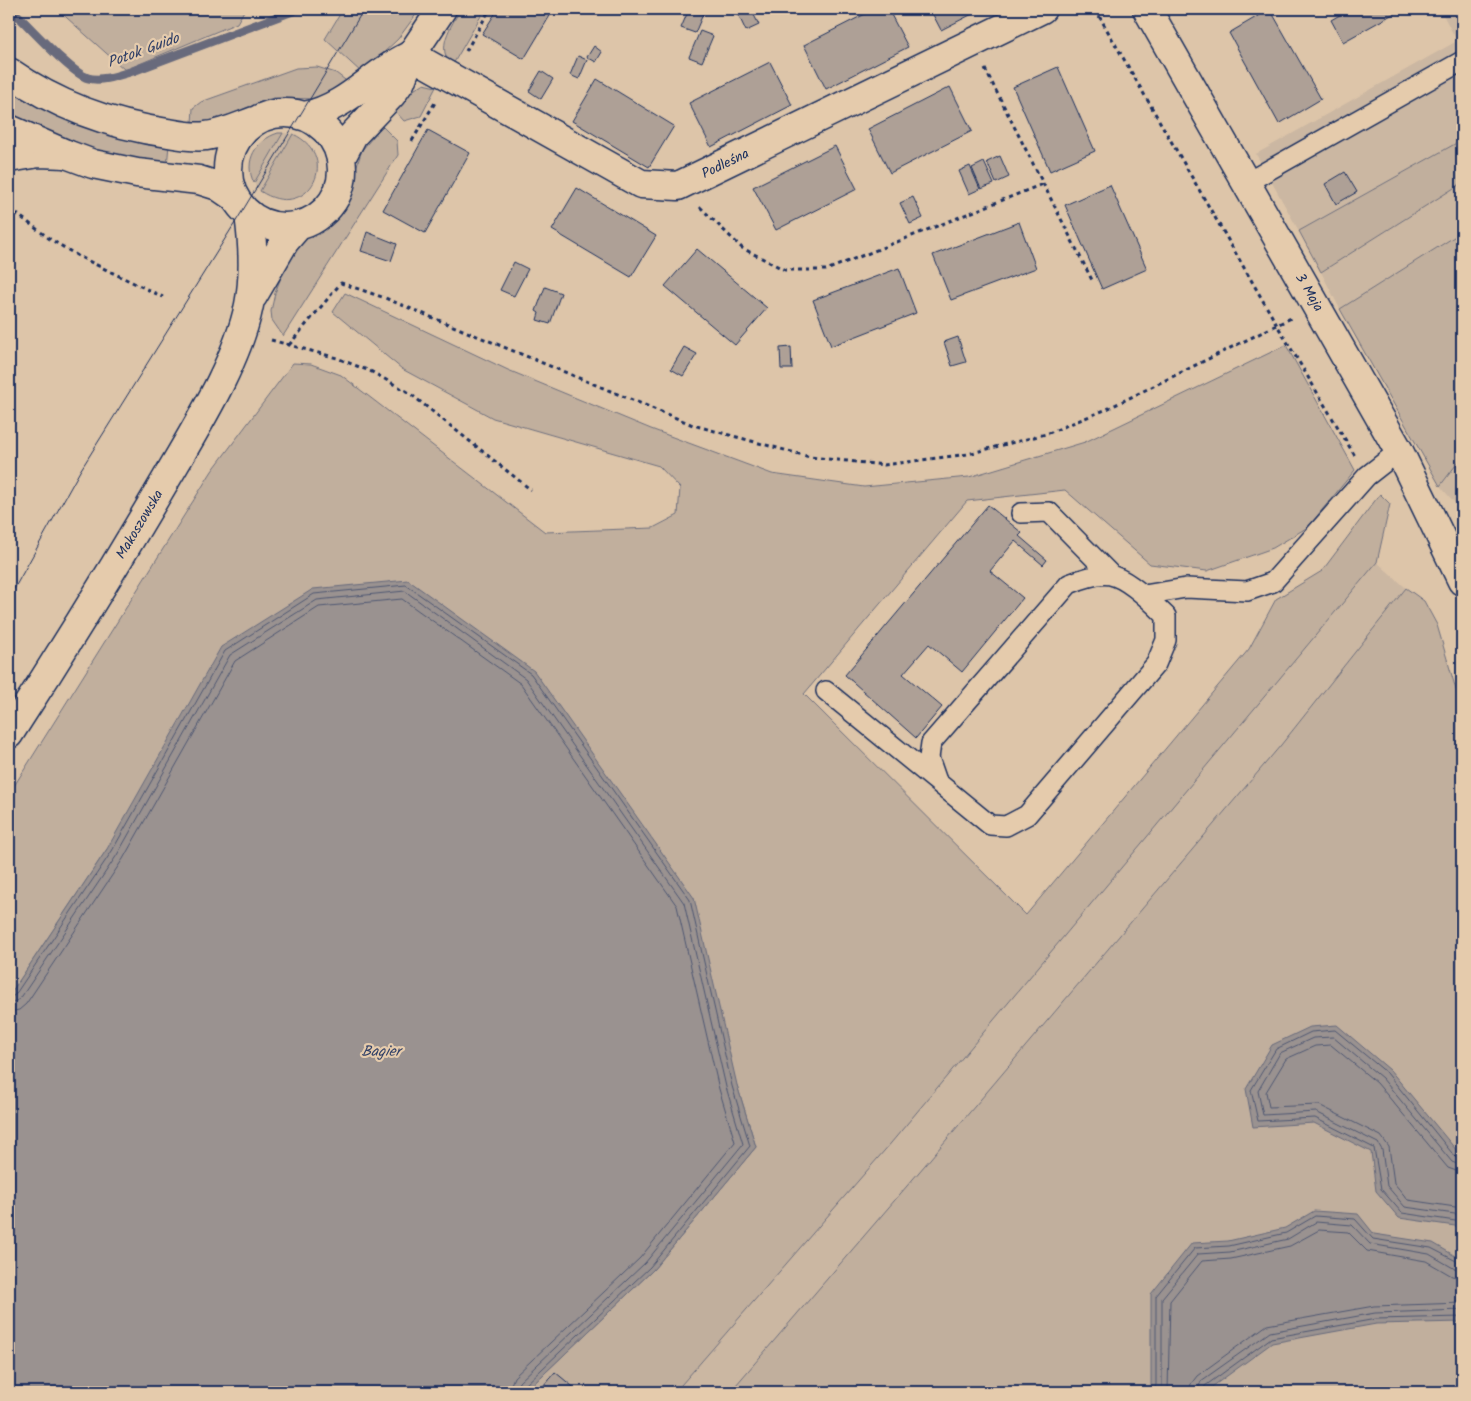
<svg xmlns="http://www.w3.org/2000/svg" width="1471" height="1401" font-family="Kalam,sans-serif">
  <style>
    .built { fill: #cbb7a2 }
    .green { fill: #c1af9d; stroke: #6e6f7e }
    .water { fill: #9a9290; stroke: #676a7c }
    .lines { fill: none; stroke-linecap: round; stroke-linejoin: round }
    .shore { stroke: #4e5772; stroke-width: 1 }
    .stream { stroke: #676a7c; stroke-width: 9 }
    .building { fill: #aea096; stroke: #1b2f5e }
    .service-casing { stroke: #1b2f5e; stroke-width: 22 }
    .minor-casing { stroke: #1b2f5e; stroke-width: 31 }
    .secondary-casing { stroke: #1b2f5e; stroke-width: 31 }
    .path { stroke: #1b2f5e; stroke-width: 3; stroke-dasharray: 4 4; stroke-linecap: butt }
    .service { stroke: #e5cbac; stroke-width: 19 }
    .minor { stroke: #e5cbac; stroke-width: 28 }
    .secondary { stroke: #e5cbac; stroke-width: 28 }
    .tram { stroke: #1b2f5e; stroke-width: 1 }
    .labels { text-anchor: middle; stroke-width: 4.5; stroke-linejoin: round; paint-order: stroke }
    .street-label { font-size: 14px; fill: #1b2f5e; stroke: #e5cbac }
    .water-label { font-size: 15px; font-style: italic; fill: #2e3e66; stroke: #e5cbac }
  </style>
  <rect width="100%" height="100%" fill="#ddc5a9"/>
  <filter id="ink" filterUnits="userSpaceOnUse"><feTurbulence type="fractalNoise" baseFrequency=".02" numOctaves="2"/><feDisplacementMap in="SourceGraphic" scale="10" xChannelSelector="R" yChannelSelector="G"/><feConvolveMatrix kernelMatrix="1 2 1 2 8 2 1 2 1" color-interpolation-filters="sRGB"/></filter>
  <g filter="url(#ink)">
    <!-- built -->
    <path class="built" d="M 1440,9 L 1462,9 L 1462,140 L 1299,231 L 1256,154 L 1457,41 Z
      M 283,133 L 293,134 L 260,191 L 254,183 Z
      M 1462,183 L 1462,232 L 1340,309 L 1321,272 Z
      M 1462,457 L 1462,511 L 1440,486 Z
      M 1377,562 L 1406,588 L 1281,745 L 925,1165 L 730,1392 L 675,1392 L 891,1143 Z"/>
    <!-- green -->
    <path class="green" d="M 57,9 L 245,9 L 237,23 L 125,70 Z
      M 343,9 L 420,9 L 398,39 L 362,73 L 325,39 Z
      M 461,9 L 485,9 L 452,66 C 435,48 451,26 461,9 Z
      M 317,67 L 336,73 L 349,83 L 320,99 L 274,98 L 262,101 L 232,116 L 211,122 L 192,123 L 193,108 L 201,102 L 296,68 Z
      M 423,84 L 436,87 L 421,116 L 404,121 L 396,112 L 412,91 Z
      M 9,90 C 59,122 110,136 169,145 L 167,166 L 93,151 L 20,121 L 9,114 Z
      M 382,126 L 397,141 L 398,155 L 283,336 L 272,320 L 271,311 L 275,293 L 291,251 L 303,239 L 332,218 L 345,202 L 362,150 Z
      M 278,133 L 283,133 L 254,183 C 243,161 256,140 278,133 Z
      M 293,134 C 343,157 308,223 260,191 Z
      M 1462,140 L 1462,183 L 1321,272 L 1299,231 Z
      M 1462,232 L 1462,457 L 1440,486 L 1340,309 Z
      M 345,293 L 508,370 L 651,429 L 772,474 L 864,487 L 969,477 L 1085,442 L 1286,345 L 1355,470 L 1308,527 L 1273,548 L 1207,571 L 1150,564 L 1065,490 L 967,501 L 804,694 L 1026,915 L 1249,649 L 1276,599 L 1322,571 L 1380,494 L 1390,504 L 1377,562 L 891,1143 L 675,1392 L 525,1392 L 653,1270 L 756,1147 L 737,1085 L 107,849 L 9,996 L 9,794 L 212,471 L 293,363 L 311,364 L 341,375 L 545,532 L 653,528 L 678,515 L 680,488 L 659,466 L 493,418 L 402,369 L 333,312 Z
      M 1406,588 L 1424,601 L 1437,625 L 1462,710 L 1462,1392 L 730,1392 L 925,1165 L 1281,745 Z"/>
    <!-- water -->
    <path class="water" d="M 408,580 L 534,671 L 694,898 L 737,1085 L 756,1147 L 653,1270 L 525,1392 L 9,1392 L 9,996 L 107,849 L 221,647 L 313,589 Z
      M 1337,1025 L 1390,1070 L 1462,1157 L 1462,1227 L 1399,1218 L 1376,1191 L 1371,1152 L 1314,1123 L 1253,1127 L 1246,1089 L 1272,1045 L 1310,1027 Z
      M 1314,1211 L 1358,1214 L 1374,1234 L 1433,1243 L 1462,1260 L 1462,1322 L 1376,1324 L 1272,1343 L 1205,1392 L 1148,1392 L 1151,1385 L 1151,1294 L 1192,1243 L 1228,1241 L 1285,1228 Z"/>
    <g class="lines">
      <!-- shore -->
      <path class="shore" d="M 9,998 L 15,995 L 112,851 L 225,651 L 314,594 L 406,585 L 531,674 L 690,900 L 732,1086 L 750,1146 L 650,1267 L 524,1386 L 522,1392
        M 9,1004 L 20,999 L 117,855 L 230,655 L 317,600 L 405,591 L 526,679 L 684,903 L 726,1087 L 743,1144 L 645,1263 L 519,1382 L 516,1392
        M 9,1012 L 19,1010 L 26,1004 L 123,859 L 235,661 L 319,607 L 402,599 L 521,684 L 677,906 L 719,1089 L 735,1142 L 640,1258 L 514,1377 L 508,1392
        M 1462,1159 L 1456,1158 L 1387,1073 L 1335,1030 L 1311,1032 L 1276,1049 L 1251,1090 L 1258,1121 L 1315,1118 L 1374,1148 L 1381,1189 L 1402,1213 L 1462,1222
        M 1462,1166 L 1452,1162 L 1382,1078 L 1333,1037 L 1313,1038 L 1280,1053 L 1258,1091 L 1263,1115 L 1316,1112 L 1378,1143 L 1382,1150 L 1387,1186 L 1405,1207 L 1462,1215
        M 1462,1173 L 1448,1168 L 1377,1083 L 1331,1045 L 1315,1046 L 1286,1059 L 1266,1092 L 1269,1107 L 1319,1105 L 1381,1136 L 1389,1147 L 1394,1183 L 1408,1200 L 1462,1208
        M 1153,1392 L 1156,1385 L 1156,1296 L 1195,1248 L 1229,1246 L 1286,1233 L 1315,1216 L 1355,1219 L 1373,1239 L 1431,1248 L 1462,1264
        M 1160,1392 L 1162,1385 L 1162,1298 L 1198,1254 L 1230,1252 L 1288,1239 L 1316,1222 L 1352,1225 L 1370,1244 L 1429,1254 L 1455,1269 L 1462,1270
        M 1168,1392 L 1170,1301 L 1202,1261 L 1231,1259 L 1290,1246 L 1319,1230 L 1348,1232 L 1367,1251 L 1426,1261 L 1452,1276 L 1462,1278
        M 1189,1392 L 1191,1384 L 1197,1376 L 1267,1325 L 1374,1306 L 1462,1303
        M 1197,1392 L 1201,1381 L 1270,1332 L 1375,1313 L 1462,1310
        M 1203,1392 L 1205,1386 L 1271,1338 L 1376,1319 L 1462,1317"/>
      <!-- stream -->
      <path class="stream" d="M 16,14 C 31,28 71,73 88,78 C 102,82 119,75 133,71 L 298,9"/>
    </g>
    <!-- building -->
    <path class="building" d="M 498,9 L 554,9 L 524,59 L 482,34 Z
      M 689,9 L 703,14 L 695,33 L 681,28 Z
      M 739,9 L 751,9 L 759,25 L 746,31 L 736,10 Z
      M 875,9 L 888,9 L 908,47 L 826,89 L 804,45 Z
      M 930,9 L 982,9 L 941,30 Z
      M 1270,9 L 1321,99 L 1279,124 L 1229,33 Z
      M 1350,9 L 1402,9 L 1343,42 L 1331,20 Z
      M 700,31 L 713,36 L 702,62 L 689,57 Z
      M 594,46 L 602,52 L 596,62 L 587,57 Z
      M 578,56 L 587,60 L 579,79 L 570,75 Z
      M 770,62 L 792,105 L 711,147 L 689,103 Z
      M 1058,67 L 1095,151 L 1050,171 L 1013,87 Z
      M 541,71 L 553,79 L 541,99 L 529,91 Z
      M 597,79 L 674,126 L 649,167 L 572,121 Z
      M 950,87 L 972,131 L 890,173 L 868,129 Z
      M 428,130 L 470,153 L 425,233 L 383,210 Z
      M 835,146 L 857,189 L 776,230 L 753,187 Z
      M 1000,156 L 1009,177 L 996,183 L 987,162 Z
      M 984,162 L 994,184 L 981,189 L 972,168 Z
      M 970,166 L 980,189 L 969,194 L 959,171 Z
      M 1345,172 L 1357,192 L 1336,204 L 1325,184 Z
      M 1110,185 L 1147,269 L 1102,289 L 1065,205 Z
      M 577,188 L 656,236 L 631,277 L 552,230 Z
      M 913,197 L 923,218 L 910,224 L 900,203 Z
      M 1019,222 L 1036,268 L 951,300 L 933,255 Z
      M 367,232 L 397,244 L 391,261 L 361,251 Z
      M 697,249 L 767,308 L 735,345 L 665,286 Z
      M 514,262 L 528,269 L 514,296 L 500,290 Z
      M 899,268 L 916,313 L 831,346 L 813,300 Z
      M 545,287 L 561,293 L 550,324 L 537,320 L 539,313 L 536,311 Z
      M 958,337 L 966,362 L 952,366 L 944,342 Z
      M 684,347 L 697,354 L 683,376 L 671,369 Z
      M 791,347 L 792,369 L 781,369 L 780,348 Z
      M 988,505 L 1022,533 L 1019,536 L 1047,560 L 1043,565 L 1015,541 L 990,571 L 1023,598 L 962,672 L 929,644 L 903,674 L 942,707 L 916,738 L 845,675 Z
      M 555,1372 L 578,1391 L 578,1392 L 538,1392 Z"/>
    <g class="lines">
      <!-- service casing -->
      <g class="service-casing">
        <path id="service" d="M 1246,183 L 1462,61
          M 1021,513 L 1049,512 L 1111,575
          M 1144,595 L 1186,588 L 1247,591 L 1273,582 L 1367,476 L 1399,451
          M 826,691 L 990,825 L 1006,826 L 1027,815 L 1156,664 L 1166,640 L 1166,616 C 1154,604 1127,578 1110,575 C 1097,573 1081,579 1069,584 L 931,743 L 929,758 L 937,781"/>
      </g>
      <!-- minor casing -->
      <g class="minor-casing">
        <path id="minor" d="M 411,55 L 641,184 L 678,186 L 1042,9
          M 9,158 L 39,153 L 66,154"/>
      </g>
      <!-- secondary casing -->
      <g class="secondary-casing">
        <path id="secondary" d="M 1147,9 L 1399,451 L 1462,581
          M 9,72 C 56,105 111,125 168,133 C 180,135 194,138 206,136 C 223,134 238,127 254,121
          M228 170a57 57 0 1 1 114 0a57 57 0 1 1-114 0Z
          M 305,116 C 350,106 371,73 411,55
          M 9,129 L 66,154 L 93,164 L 137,173 L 199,180 L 218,186 L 234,197
          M 341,158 L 353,135 L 392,94 L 401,81 L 411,55 L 442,9
          M 253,296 L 285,241 L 298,226
          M 9,734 C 64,649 117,563 168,476 C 197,426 238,361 249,305 C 255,275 253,244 249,214"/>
      </g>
      <!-- path -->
      <path class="path" d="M 1095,9 L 1277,325 L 1355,456
        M 466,51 L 490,9
        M 985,69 L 1092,280
        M 412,141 L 436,101
        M 700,207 L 742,248 L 785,270 L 826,270 L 1043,184
        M 9,208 L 50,239 L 78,256 L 163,297
        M 271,340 L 337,358 L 372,372 L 408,392 L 531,490
        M 289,345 L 341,283 L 385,298 L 693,425 L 810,457 L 884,465 L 968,454 L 1046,434 L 1107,409 L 1291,318"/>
      <!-- service -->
      <use href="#service" class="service"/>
      <!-- minor -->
      <use href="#minor" class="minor"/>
      <!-- secondary -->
      <use href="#secondary" class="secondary"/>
      <!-- tram -->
      <path class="tram" d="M 9,598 L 80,471 L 243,210 L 364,9"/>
    </g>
  </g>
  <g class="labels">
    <!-- street labels -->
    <g class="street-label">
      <text transform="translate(725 163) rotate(-26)" y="5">Podleśna</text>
      <text transform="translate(1310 292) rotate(60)" y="5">3 Maja</text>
      <text transform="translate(139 524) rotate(-59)" y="5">Makoszowska</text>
    </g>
    <!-- water labels -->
    <g class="water-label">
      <text transform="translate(143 50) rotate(-20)" y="5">Potok Guido</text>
      <text x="381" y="1056">Bagier</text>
    </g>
  </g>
  <!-- margin -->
  <rect width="1471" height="1401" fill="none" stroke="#e5cbac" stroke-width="30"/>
  <rect x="15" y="15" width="1441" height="1371" fill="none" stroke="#1b2f5e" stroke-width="2" filter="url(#ink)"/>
</svg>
